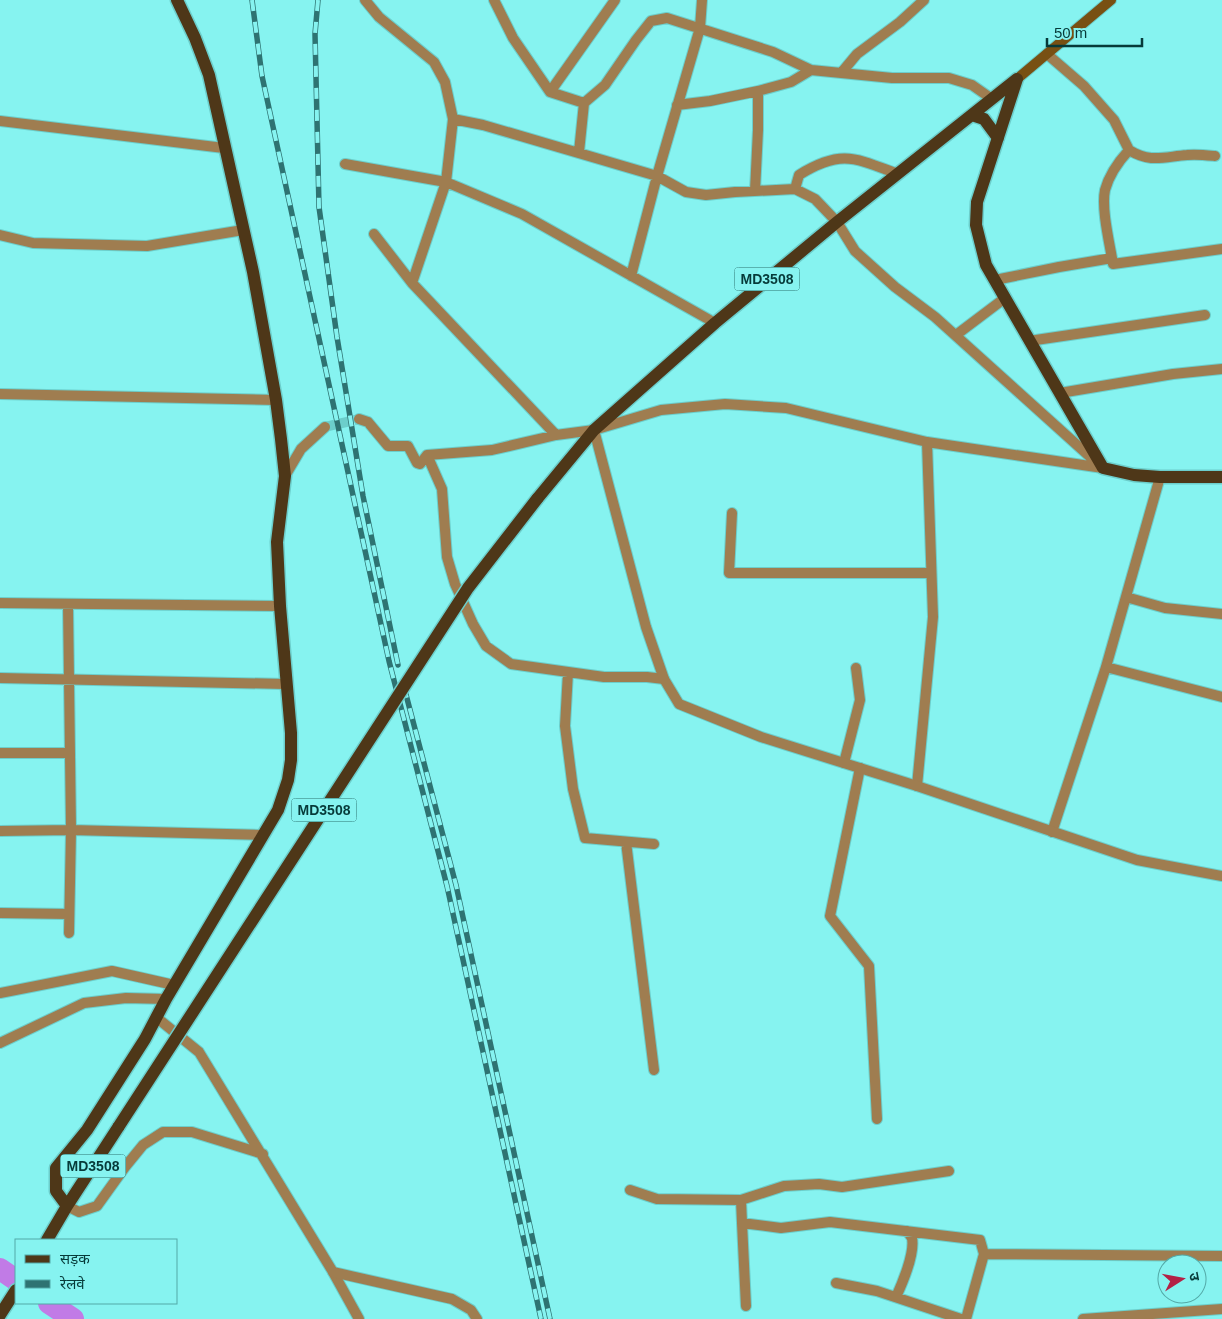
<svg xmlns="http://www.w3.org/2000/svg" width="1222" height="1319" font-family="Arial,'Noto Sans Devanagari',sans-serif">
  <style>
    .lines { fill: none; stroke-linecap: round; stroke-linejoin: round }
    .river { stroke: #c17be6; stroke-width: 22 }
    .minor-tunnel { stroke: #6ccecb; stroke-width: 10; stroke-dasharray: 10 5; stroke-linecap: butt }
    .minor-casing { stroke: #6ccecb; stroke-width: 12 }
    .tertiary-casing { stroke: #6ccecb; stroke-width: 12 }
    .secondary-casing { stroke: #6ccecb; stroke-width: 12 }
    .primary-casing { stroke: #6ccecb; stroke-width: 15 }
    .minor { stroke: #9f7d50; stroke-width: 10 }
    .tertiary { stroke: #9f7d50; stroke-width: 10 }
    .secondary { stroke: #785013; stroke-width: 10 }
    .primary { stroke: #4e3718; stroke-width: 12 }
    .rail-casing { stroke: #2e7372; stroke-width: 5.5 }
    .rail { stroke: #86f3f0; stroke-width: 4; stroke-dasharray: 11; stroke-linecap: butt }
    .primary-bridge-casing { stroke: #6ccecb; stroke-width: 15; stroke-linecap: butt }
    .primary-bridge { stroke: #4e3718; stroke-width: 12 }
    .labels { text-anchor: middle; stroke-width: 5; stroke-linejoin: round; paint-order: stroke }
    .shield { fill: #86f3f0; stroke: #2c7270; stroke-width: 1 }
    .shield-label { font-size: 14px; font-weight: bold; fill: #063a39 }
  </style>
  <rect width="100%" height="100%" fill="#86f3f0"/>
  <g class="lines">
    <!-- river -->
    <path class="river" d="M 0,1269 L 16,1280
      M 49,1303 L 73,1319"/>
    <!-- minor-tunnel -->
    <path class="minor-tunnel" d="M 325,427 L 359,419"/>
    <!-- minor casing -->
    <g class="minor-casing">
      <path id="minor" d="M 365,0 L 379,17 L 434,62 L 445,82 L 453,119 L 446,182 L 412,283 L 556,435
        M 494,0 L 513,38 L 550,92 L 584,103 L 579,152
        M 1047,54 L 1084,86 L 1114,120 L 1129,150 C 1119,161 1109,175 1105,190 C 1101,209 1110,245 1113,264 L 1222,249
        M 842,72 L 857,54 L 900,22 L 924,0
        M 550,92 L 615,0
        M 584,103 L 605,85 L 636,40 L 651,21 L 667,18 L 773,52 L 811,70 L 892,78 L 949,78 L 972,85 L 992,99
        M 677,105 L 710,101 L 758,91 L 791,82 L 811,70
        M 453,119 L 483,125 L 657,176 L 686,192 L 706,195 L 735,192 L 795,189 L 815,199 L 837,222 L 855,251 L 895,287 L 935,317 L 1097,463
        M 0,121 L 224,148
        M 1129,150 C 1150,163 1163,157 1187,155 C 1196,154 1205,155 1215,156
        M 345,164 L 446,182 L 522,214 L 715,323
        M 795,189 L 799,175 C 841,149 855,158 898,174
        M 755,191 L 758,130 L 758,91
        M 374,234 L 412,283
        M 0,235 L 33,243 L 147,246 L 243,230
        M 631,276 L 657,176 L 700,28 L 702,0
        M 995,280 L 1059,267 L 1112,258
        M 956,335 L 1005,298
        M 1029,341 L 1205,315
        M 1060,393 L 1173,374 L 1222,369
        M 0,394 L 276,400
        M 359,419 L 368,422 L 388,446 L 408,446 L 417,463 L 420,464 L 427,455 L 492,450 L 556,435 L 594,430 L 661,410 L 725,404 L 786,408 L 927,442 L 1103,468
        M 427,455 L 442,489 L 447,557 L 455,584 L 473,624 L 486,646 L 511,664 L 604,677 L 647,677 L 664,679
        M 285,476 L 301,449 L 325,427
        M 732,513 L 729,573 L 931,573
        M 1126,597 L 1165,608 L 1222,614
        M 0,603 L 280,606
        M 68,604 L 71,830 L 69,933
        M 1106,667 L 1222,697
        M 568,672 L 565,726 L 573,789 L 585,838 L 654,844
        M 0,678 L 285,684
        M 0,753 L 69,753
        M 844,763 L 860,700 L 856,668
        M 860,768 L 830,916 L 869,966 L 877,1119
        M 917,786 L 933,617 L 927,442
        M 0,831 L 71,830 L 263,835
        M 1052,832 L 1106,667 L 1160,477
        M 626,842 L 654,1070
        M 0,913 L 69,914
        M 0,993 L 112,971 L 174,985
        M 0,1043 L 84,1003 L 126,998 L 166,999
        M 630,1190 L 657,1199 L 741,1200 L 784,1186 L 819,1184 L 842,1187 L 949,1171
        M 741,1200 L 742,1223
        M 984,1254 L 1222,1256
        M 333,1272 L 359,1319
        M 836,1283 L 877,1291 L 961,1319
        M 896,1297 C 902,1284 915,1253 912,1238 C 911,1237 908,1232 907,1231
        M 746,1306 L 742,1223 L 781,1228 L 830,1222 L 980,1240 L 984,1254 L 966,1319
        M 1083,1319 L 1222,1309"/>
    </g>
    <!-- tertiary casing -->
    <g class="tertiary-casing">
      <path id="tertiary" d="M 594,430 L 646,627 L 664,679 L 679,704 L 761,737 L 917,786 L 1137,860 L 1222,876
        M 156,1017 L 199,1052 L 333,1272 L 452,1299 L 471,1310 L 477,1319
        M 67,1206 L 79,1212 L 97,1206 L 125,1167 L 143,1145 L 163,1132 L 192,1132 L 263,1154"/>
    </g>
    <!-- secondary casing -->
    <g class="secondary-casing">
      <path id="secondary" d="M 1017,79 L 1111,0"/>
    </g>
    <!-- primary casing -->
    <g class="primary-casing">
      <path id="primary" d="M 1017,79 L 977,202 L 976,225 L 986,265 L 1103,468 L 1134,475 L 1160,477 L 1222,477
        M 972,115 L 984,119 L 998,138
        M 537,499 L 594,430 L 715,323 L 837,222 L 1017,79
        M 67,1206 L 56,1191 L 56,1168 L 87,1130 L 145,1039 L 166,999 L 278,810 L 288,780 L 291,760 L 291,733 L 280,606 L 277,542 L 285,476 L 281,439 L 276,400 L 253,272 L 209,75 L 195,38 L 177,0
        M 47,1240 L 67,1206 L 119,1126
        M 0,1315 L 16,1290"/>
    </g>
    <!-- minor -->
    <use href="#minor" class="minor"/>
    <!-- tertiary -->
    <use href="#tertiary" class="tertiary"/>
    <!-- secondary -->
    <use href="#secondary" class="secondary"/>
    <!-- primary -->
    <use href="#primary" class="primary"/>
    <!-- rail casing -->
    <g class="rail-casing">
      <path id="rail" d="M 252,0 L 262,76 L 389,661 L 447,886 L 541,1319
        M 318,0 L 315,34 L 319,207 L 337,337 L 363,496 L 398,665
        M 404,687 L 456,885 L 550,1319"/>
    </g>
    <!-- rail -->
    <use href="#rail" class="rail"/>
    <!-- primary-bridge casing -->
    <g class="primary-bridge-casing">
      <path id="primary-bridge" d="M 119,1126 L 468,588 L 537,499"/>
    </g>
    <!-- primary-bridge -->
    <use href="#primary-bridge" class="primary-bridge"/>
  </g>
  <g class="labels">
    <!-- shield labels -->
    <g class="shield">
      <rect x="734.5" y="267.5" width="65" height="23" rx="4"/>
      <rect x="291.5" y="798.5" width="65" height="23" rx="4"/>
      <rect x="60.5" y="1154.5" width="65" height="23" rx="4"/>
    </g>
    <g class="shield-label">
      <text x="767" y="284">MD3508</text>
      <text x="324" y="815">MD3508</text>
      <text x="93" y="1171">MD3508</text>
    </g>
  </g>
  <!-- legend -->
  <rect x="15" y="1239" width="162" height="65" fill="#86f3f0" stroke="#53a9a7"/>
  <rect x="25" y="1255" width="25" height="8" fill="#4e3718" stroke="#53a9a7"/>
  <text x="60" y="1264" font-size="15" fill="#063a39">सड़क</text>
  <rect x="25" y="1280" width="25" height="8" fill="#2e7372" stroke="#53a9a7"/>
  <text x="60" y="1289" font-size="15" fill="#063a39">रेलवे</text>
  <!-- north arrow -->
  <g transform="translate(1182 1279) rotate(79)"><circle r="24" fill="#86f3f0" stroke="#53a9a7"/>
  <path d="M0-4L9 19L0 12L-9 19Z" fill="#b32146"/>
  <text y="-8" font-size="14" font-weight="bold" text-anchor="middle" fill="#063a39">उ</text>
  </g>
  <!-- scale -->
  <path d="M1047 38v8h95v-8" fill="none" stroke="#063a39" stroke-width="2.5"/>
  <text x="1054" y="38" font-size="15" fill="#063a39" stroke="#86f3f0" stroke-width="4" paint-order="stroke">50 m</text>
</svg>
